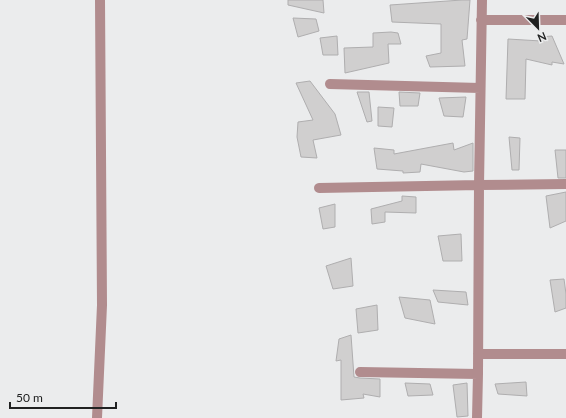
<svg xmlns="http://www.w3.org/2000/svg" width="566" height="418" font-family="Lato,sans-serif">
  <style>
    .building { fill: #d0cfcf; stroke: #afaeaf }
    .lines { fill: none; stroke-linecap: round; stroke-linejoin: round }
    .minor { stroke: #b18c8e; stroke-width: 10 }
  </style>
  <rect width="100%" height="100%" fill="#ebeced"/>
  <!-- building -->
  <path class="building" d="M 288,0 L 323,0 L 324,13 L 288,5 Z
    M 462,0 L 470,0 L 467,39 L 462,40 L 465,66 L 430,67 L 426,56 L 441,53 L 441,24 L 392,22 L 390,5 Z
    M 293,18 L 316,19 L 319,31 L 298,37 Z
    M 391,32 L 398,33 L 401,44 L 388,44 L 389,63 L 345,73 L 344,48 L 373,47 L 373,33 Z
    M 337,36 L 338,55 L 323,55 L 320,38 Z
    M 552,36 L 564,64 L 552,62 L 552,65 L 526,59 L 525,99 L 506,99 L 508,39 L 541,41 L 540,37 Z
    M 310,81 L 335,114 L 341,135 L 313,140 L 317,158 L 301,157 L 297,137 L 298,122 L 313,120 L 296,83 Z
    M 357,92 L 369,92 L 372,121 L 367,122 Z
    M 399,92 L 420,93 L 418,106 L 400,106 Z
    M 466,97 L 463,117 L 444,116 L 439,98 Z
    M 378,107 L 394,108 L 392,127 L 378,126 Z
    M 509,137 L 520,138 L 519,170 L 512,170 Z
    M 453,143 L 454,150 L 473,143 L 473,171 L 464,172 L 421,164 L 420,172 L 403,173 L 403,171 L 377,169 L 374,148 L 394,150 L 394,154 Z
    M 555,150 L 566,150 L 566,178 L 558,178 Z
    M 566,192 L 566,221 L 550,228 L 546,196 Z
    M 402,196 L 416,197 L 416,213 L 385,212 L 385,222 L 372,224 L 371,209 L 402,201 Z
    M 335,204 L 335,227 L 323,229 L 319,208 Z
    M 461,234 L 462,261 L 443,261 L 438,236 Z
    M 351,258 L 353,286 L 333,289 L 326,266 Z
    M 564,279 L 566,294 L 566,308 L 555,312 L 550,280 Z
    M 433,290 L 466,292 L 468,305 L 438,302 Z
    M 399,297 L 430,300 L 435,324 L 405,318 Z
    M 377,305 L 378,330 L 358,333 L 356,309 Z
    M 351,335 L 354,377 L 360,378 L 380,379 L 380,397 L 363,394 L 364,398 L 341,400 L 341,360 L 336,361 L 339,339 Z
    M 526,382 L 527,396 L 498,394 L 495,384 Z
    M 405,383 L 430,384 L 433,395 L 408,396 Z
    M 467,383 L 468,416 L 457,417 L 453,385 Z"/>
  <g class="lines">
    <!-- minor -->
    <path class="minor" d="M 481,20 L 566,20
      M 330,84 L 480,88
      M 319,188 L 479,185 L 566,184
      M 478,354 L 566,354
      M 360,372 L 478,374
      M 97,418 L 102,305 L 100,0
      M 477,418 L 478,374 L 479,185 L 482,0"/>
  </g>
  <!-- north arrow -->
  <g transform="translate(538 28) rotate(157)" stroke="#ebeced" stroke-width="3" paint-order="stroke">
  <path d="M0-3L7 15L0 10L-7 15Z" fill="#202121"/>
  <text y="-6" font-size="11" font-weight="bold" text-anchor="middle" fill="#202121">N</text>
  </g>
  <!-- scale -->
  <path d="M10 402v6h106v-6" fill="none" stroke="#202121" stroke-width="2"/>
  <text x="16" y="402" font-size="12" fill="#202121" stroke="#ebeced" stroke-width="3" paint-order="stroke">50 m</text>
</svg>
